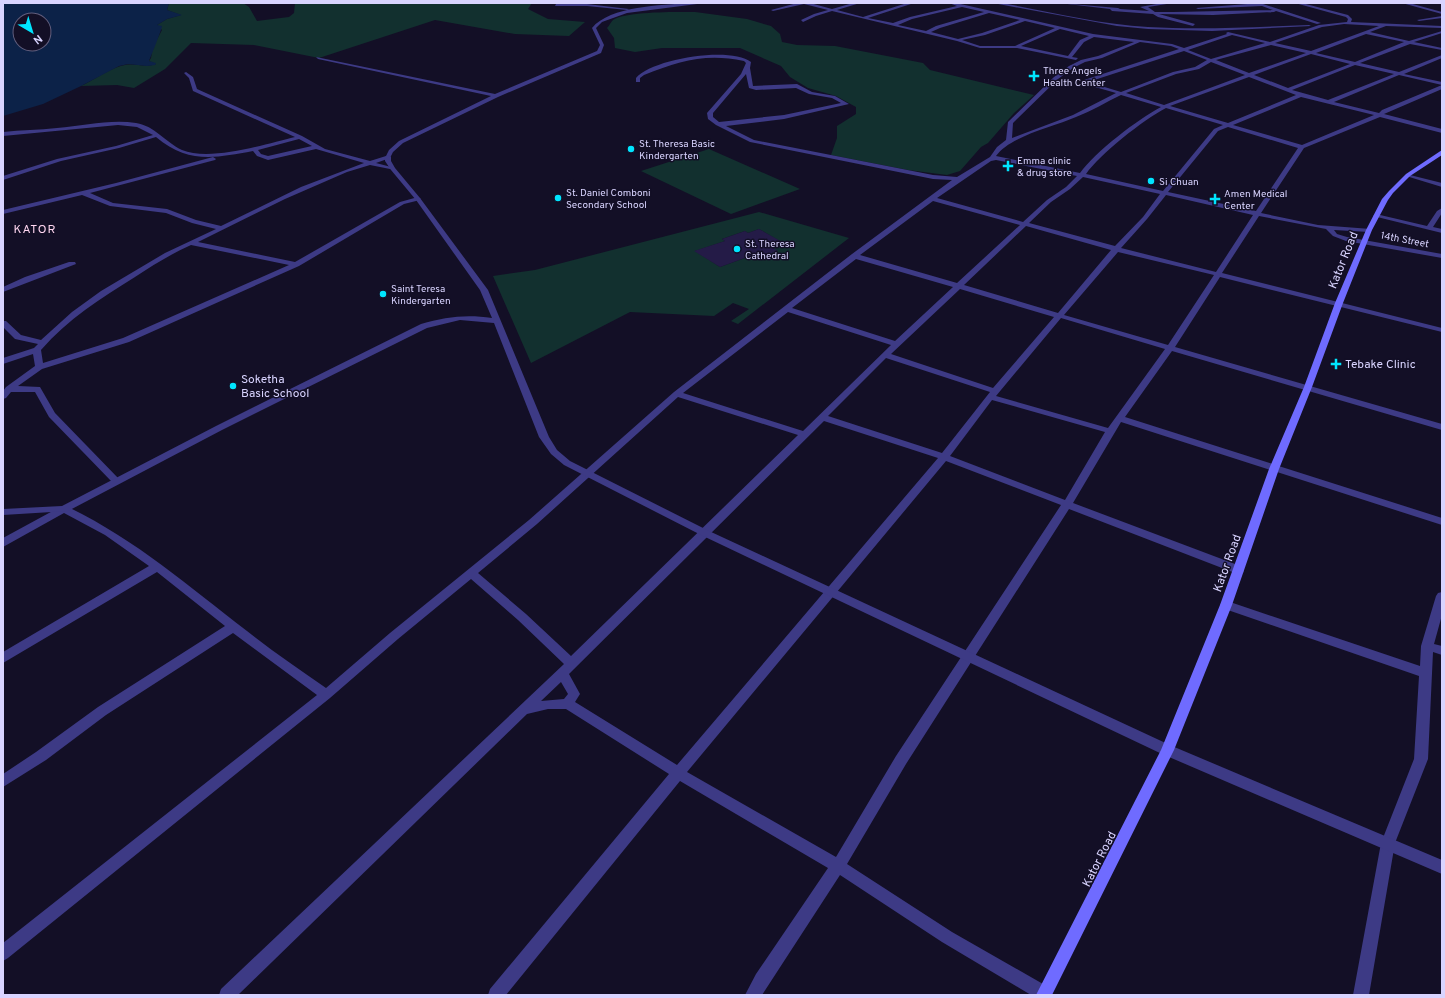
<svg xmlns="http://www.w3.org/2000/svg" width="1445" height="998" font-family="Overpass,sans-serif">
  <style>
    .green { fill: #12302f; fill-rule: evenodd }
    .water { fill: #0c2248; fill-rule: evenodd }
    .building { fill: #241b47 }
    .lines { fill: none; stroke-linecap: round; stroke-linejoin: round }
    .minor { fill: #3d3a85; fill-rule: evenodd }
    .tertiary { fill: #3d3a85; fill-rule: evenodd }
    .secondary { fill: #6f6bff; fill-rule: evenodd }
    .poi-dot { fill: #00e5ff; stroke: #130f26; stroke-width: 1.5 }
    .labels { text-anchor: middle; stroke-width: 3; stroke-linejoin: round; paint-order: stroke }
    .far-poi-label { font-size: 10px; fill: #d9d4ff; stroke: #130f26; text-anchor: start }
    .far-street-label { font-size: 10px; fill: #d9d4ff; stroke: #130f26 }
    .far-quarter-label { font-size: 12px; letter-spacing: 1px; fill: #ffd6f0; stroke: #130f26 }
    .street-label { font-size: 12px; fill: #d9d4ff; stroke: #130f26 }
    .poi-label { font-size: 12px; fill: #d9d4ff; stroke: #130f26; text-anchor: start }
  </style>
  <rect width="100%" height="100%" fill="#130f26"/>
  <!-- green -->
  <path class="green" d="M 169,3 L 243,3 L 249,7 L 257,21 L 289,17 L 294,13 L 295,3 L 532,3 L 528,9 L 548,19 L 585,22 L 569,36 L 515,34 L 435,20 L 319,58 L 254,45 L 191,43 L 165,69 L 134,88 L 117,85 L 81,86 C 94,80 112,67 125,65 C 135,63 146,68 156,64 L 149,61 L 151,58 L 153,47 L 162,30 L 157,25 L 167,19 L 181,15 L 167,10 Z
    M 695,12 L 747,19 L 771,26 L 780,34 L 782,42 L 797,45 L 835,46 L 923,63 L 930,70 L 1034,95 L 1014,113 L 988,143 L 981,147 L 960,171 L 947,175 L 908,170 L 831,155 L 837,138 L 837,126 L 856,114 L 856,107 L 836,96 L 808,88 L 790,77 L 781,66 L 740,48 L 662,48 L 635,52 L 615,48 L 614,38 L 607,28 C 609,26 611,22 613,20 C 626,11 678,12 695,12 Z
    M 709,149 L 800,189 L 731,214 L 641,171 Z
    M 759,212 L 849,238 L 738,324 L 731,321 L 749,309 L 733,303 L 714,316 L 630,312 L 531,363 L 493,276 L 535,270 ZM 759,229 L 783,243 L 772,247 L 777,251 L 757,258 L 753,255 L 720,267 L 695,251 L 725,241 L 722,239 L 745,231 L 748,233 Z"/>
  <!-- water -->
  <path class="water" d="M 3,3 L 169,3 L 167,10 L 182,15 L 167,19 L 157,25 L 162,26 C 162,29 150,59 149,61 L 156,63 L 155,65 L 147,66 L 128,64 L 119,66 L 81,86 L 43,104 L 3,116 ZM 20,20 L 44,20 L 44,44 L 20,44 Z"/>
  <!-- building -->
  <path class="building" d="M 759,229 L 784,243 L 772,247 L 778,251 L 757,258 L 753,255 L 720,267 L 694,251 L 725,241 L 722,239 L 745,231 L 748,233 Z"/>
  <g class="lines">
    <!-- minor -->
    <path class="minor" d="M 689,3 L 705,3 L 627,13 L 602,22 L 596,28 L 604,45 L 601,53 L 498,97 L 403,143 L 393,152 L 390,158 L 376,163 L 395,168 L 395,170 L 370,165 L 347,172 L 285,199 L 198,242 L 295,262 L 400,202 L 418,197 L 421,199 L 420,200 L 404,204 L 299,266 L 129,342 L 42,369 L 18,386 L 40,387 L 55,413 L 119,479 L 121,481 L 119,483 L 113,483 L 49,417 L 35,392 L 11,392 L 6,398 L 3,399 L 3,391 L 6,387 L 35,366 L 33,354 L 3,364 L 3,358 L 34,348 L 38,344 L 15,339 L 3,327 L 3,321 L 6,321 L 21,335 L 41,340 L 72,312 L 101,291 L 165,253 L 216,229 L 192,223 L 166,213 L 110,206 L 82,195 L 3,214 L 3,210 L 116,183 L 213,157 L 216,159 L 215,160 L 90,193 L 113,203 L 167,209 L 196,220 L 221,226 L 301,187 L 364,163 L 316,149 L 268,160 L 257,156 L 253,151 C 215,158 188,164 156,137 L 119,148 L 61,161 L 3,180 L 3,176 L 57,159 L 116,146 L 153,135 L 137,127 L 118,125 L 3,136 L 3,132 C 21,130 39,130 57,128 C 84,126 110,119 136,123 C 155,126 165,142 182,150 C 210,162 266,144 295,137 L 193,91 L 189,78 L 184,73 L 186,72 L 193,77 L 197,89 L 302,136 L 325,149 L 370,161 L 386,156 L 389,150 L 399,141 L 491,96 L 318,59 L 316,57 L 495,94 L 597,51 L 600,45 L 592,28 C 610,6 662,5 689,3 ZM 299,139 L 312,146 L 268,156 L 261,154 L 258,150 ZM 191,245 L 289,265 L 123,338 L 43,363 L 41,350 C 68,319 101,298 135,277 C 153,265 171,254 191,245 Z
      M 797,3 L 810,3 L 832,9 L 853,3 L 860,3 L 837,10 L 863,17 L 907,3 L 914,3 L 868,18 L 893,23 L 910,17 L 957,6 L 949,3 L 956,3 L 1093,34 L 1172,44 L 1184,48 L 1227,34 L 1226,33 L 1228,32 L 1270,42 L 1319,25 L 1347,22 L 1348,19 L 1346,17 L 1295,3 L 1302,3 L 1348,15 L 1352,19 L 1351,22 L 1442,26 L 1442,28 L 1386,26 L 1370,32 L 1409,41 L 1442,31 L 1442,33 L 1414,42 L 1442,48 L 1442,50 L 1410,44 L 1360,63 L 1399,72 L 1442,55 L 1442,58 L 1404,74 L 1442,82 L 1442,89 L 1384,114 L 1442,129 L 1442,133 L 1380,117 L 1304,148 L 1261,213 L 1318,225 L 1371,229 L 1372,230 L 1369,232 L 1334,230 L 1337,234 L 1347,237 L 1442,254 L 1442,258 L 1346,241 L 1333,236 L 1326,229 L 1259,216 L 1222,273 L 1442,328 L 1442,332 L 1220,277 L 1175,347 L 1442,424 L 1442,430 L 1172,351 L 1125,417 L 1442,518 L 1442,525 L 1121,422 L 1073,503 L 1243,567 L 1244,570 L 1243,573 L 1235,573 L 1069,509 L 906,764 L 847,864 L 952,932 L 1050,988 L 1052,995 L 1031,995 L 942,942 L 840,875 L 762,995 L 745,995 L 756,974 L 828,868 L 680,781 L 506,995 L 488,995 L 490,989 L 669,774 L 566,709 L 548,709 L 527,714 L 238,995 L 219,995 L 221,989 L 564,664 L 518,620 L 471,579 L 398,639 L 330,698 L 8,958 L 3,961 L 3,943 L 317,695 L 233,633 L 106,715 L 46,760 L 3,787 L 3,774 L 36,752 L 98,707 L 225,626 L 157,572 L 3,663 L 3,652 L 149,566 L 105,535 L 64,513 L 3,547 L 3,538 L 60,507 L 68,507 C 136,540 187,585 247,631 C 272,651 299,669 326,688 L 390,633 L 529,520 L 674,392 L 852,254 L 952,180 L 933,179 L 750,142 L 716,125 L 708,119 L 707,113 L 741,74 L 746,63 L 744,61 C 705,53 680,61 644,75 L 640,78 L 640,82 L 636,82 L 636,78 C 652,59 730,46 751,62 L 750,68 L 753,86 L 797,84 L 812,92 L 835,96 L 849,104 L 784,119 L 726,126 L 754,140 L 933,175 L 957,177 L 990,157 L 997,147 L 1006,140 L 1008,122 L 1054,77 L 1069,66 L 1081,60 L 1098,56 L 1134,42 L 1094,37 L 1084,42 L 1072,57 L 1078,58 L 1076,60 L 1017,48 L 980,48 L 957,41 L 832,11 L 816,16 L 803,22 L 801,20 L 814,14 L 828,10 L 804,4 L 773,11 L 771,10 ZM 962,7 L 984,12 L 936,26 L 926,31 L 898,25 L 912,19 ZM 989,13 L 1020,20 L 982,33 L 958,39 L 931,32 L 940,28 ZM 1025,21 L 1055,28 L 1015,46 L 980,46 L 962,40 L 985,35 ZM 1344,24 L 1379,26 L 1311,51 L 1275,43 L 1322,27 ZM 1060,29 L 1089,36 L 1080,40 L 1068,56 L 1021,46 ZM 1366,34 L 1404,42 L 1355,62 L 1316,53 ZM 1232,35 L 1265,43 L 1211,59 L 1188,50 ZM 1140,42 L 1171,46 L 1179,49 L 1081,81 L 1081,83 L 1116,93 L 1073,115 L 1012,138 L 1013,123 L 1058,79 L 1073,68 L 1085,62 L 1102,58 ZM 1271,45 L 1306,53 L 1249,73 L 1216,60 ZM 1184,51 L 1207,60 L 1195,67 L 1173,72 L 1121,92 L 1088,82 ZM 1311,54 L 1350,64 L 1288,88 L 1254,75 ZM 1211,62 L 1245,75 L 1164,105 L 1126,93 L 1176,74 L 1199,69 ZM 1355,65 L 1394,74 L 1328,100 L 1292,90 ZM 746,74 L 749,88 L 756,90 L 796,88 L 809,94 L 832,98 L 841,103 L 784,115 L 719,122 L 713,117 L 713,113 ZM 1399,75 L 1442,85 L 1382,110 L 1379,113 L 1334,102 ZM 1249,77 L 1296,95 L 1228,123 L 1170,106 ZM 1121,95 L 1161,107 C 1138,119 1095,152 1080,173 L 996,156 C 1010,136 1053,127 1076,117 C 1092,111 1106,102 1121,95 ZM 1301,97 L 1374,115 L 1302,145 L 1233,125 ZM 1166,108 L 1223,125 L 1214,129 L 1163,191 L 1086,174 C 1100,154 1143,120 1166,108 ZM 1228,127 L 1298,148 L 1256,211 L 1168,192 L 1218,131 ZM 996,160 L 1077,176 L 1066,187 L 1047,200 L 1023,222 L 937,198 L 991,161 ZM 1083,177 L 1160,194 L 1143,217 L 1115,246 L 1029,223 L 1051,202 L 1070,189 ZM 1166,195 L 1253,215 L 1216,272 L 1121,248 L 1147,219 ZM 933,201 L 1020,225 L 957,283 L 860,255 ZM 1026,226 L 1111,250 L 1058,313 L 964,285 ZM 1118,252 L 1214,275 L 1168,345 L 1064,315 ZM 856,259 L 953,287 L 895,341 L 792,308 ZM 960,289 L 1054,317 L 993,388 L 891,354 ZM 788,312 L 891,345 L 803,431 L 683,393 ZM 1061,318 L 1165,349 L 1108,428 L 996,396 ZM 886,358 L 990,392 L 942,453 L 828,416 ZM 678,397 L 798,435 L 571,656 L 526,614 L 478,573 L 537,524 ZM 992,400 L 1105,432 L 1065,500 L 950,456 ZM 824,421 L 938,458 L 677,765 L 575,702 L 580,694 L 569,674 ZM 946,461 L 1061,505 L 896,756 L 836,857 L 687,772 ZM 561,682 L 568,694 L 564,699 L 541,701 Z
      M 993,3 L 1002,3 C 1050,12 1099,24 1148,27 C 1202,30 1255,27 1309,25 L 1311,26 L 1212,31 L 1148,29 L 1117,26 Z
      M 1059,3 L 1118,8 L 1120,9 L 1149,11 L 1140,7 L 1162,3 L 1173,3 L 1148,7 L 1155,12 L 1173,12 L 1273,10 L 1262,6 L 1198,9 L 1196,8 L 1260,3 L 1321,23 L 1317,24 L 1276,11 L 1274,12 L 1213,15 L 1159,14 L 1195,24 L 1193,26 L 1158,17 L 1153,14 L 1112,11 L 1110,9 Z
      M 1402,3 L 1409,3 L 1442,12 L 1442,14 Z
      M 556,4 L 587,4 L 629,9 L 627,10 L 587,6 L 555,6 Z
      M 1442,16 L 1442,18 L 1419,21 L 1417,20 Z
      M 1406,174 L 1442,183 L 1442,187 L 1406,176 Z
      M 1442,208 L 1442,213 L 1433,227 L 1442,229 L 1442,233 L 1373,216 L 1376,214 L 1427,226 L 1437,211 Z
      M 69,262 L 75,262 L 76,264 L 3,292 L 3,287 L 25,277 Z
      M 1442,592 L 1442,615 L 1434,644 L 1442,646 L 1442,655 L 1433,652 L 1428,759 L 1395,843 L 1369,995 L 1353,995 L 1381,843 L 1414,759 L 1419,676 L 1222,608 L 1220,605 L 1222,602 L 1230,602 L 1420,666 L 1421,646 L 1436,596 L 1438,593 Z"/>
    <!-- tertiary -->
    <path class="tertiary" d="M 388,155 L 391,157 L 391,161 L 395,168 L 420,198 L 488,290 L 549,437 L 557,450 L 570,461 L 709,531 L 1172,746 L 1442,860 L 1442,874 L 1162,754 L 701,535 L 564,465 L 551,454 L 539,437 L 494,323 L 460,320 L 427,328 L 222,430 L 68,511 L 3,515 L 3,509 L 62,506 L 216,426 L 421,324 C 445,317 466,314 492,318 L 480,290 L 416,200 L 391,170 L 385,161 L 385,157 Z"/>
    <!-- secondary -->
    <path class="secondary" d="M 1442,150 L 1442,155 L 1410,176 L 1393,193 L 1388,200 L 1372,230 L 1343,303 L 1312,387 L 1279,469 L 1232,605 L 1174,750 L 1052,995 L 1036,995 L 1161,750 L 1220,605 L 1269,469 L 1304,387 L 1335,303 L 1366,230 L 1382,199 L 1389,191 L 1406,174 Z"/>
  </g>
  <!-- markers -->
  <g class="poi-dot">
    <path d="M1032 70h4v4h4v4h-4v4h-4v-4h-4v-4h4z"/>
    <circle cx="631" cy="149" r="4"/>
    <path d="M1006 160h4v4h4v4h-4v4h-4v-4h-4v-4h4z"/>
    <circle cx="1151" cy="181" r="4"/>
    <circle cx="558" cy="198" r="4"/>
    <path d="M1213 193h4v4h4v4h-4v4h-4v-4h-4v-4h4z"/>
    <circle cx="737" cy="249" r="4"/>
    <circle cx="383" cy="294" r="4"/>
    <path d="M1334 358h4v4h4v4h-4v4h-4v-4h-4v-4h4z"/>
    <circle cx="233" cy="386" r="4"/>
  </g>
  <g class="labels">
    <!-- far-poi labels -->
    <g class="far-poi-label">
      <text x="1043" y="74">Three Angels<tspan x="1043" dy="12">Health Center</tspan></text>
      <text x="639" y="147">St. Theresa Basic<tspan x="639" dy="12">Kindergarten</tspan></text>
      <text x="1017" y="164">Emma clinic<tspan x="1017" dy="12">&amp; drug store</tspan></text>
      <text x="1159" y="185">Si Chuan</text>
      <text x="566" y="196">St. Daniel Comboni<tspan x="566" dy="12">Secondary School</tspan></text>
      <text x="1224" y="197">Amen Medical<tspan x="1224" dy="12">Center</tspan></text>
      <text x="745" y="247">St. Theresa<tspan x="745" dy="12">Cathedral</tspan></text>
      <text x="391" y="292">Saint Teresa<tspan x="391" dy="12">Kindergarten</tspan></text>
    </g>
    <!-- far-street labels -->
    <g class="far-street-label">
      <text transform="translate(1405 239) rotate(11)" y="4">14th Street</text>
    </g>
    <!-- far-quarter labels -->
    <g class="far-quarter-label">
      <text x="35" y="233">KATOR</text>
    </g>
    <!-- street labels -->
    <g class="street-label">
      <text transform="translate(1343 260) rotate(-68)" y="4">Kator Road</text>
      <text transform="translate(1227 563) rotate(-70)" y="4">Kator Road</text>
      <text transform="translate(1099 859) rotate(-63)" y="4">Kator Road</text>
    </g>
    <!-- poi labels -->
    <g class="poi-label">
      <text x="1345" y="368">Tebake Clinic</text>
      <text x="241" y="383">Soketha<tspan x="241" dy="14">Basic School</tspan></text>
    </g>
  </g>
  <!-- border -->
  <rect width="1445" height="998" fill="none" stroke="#d9d4ff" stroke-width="8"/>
  <!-- north arrow -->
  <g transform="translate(32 32) rotate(142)"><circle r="19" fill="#130f26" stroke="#625e7d"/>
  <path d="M0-3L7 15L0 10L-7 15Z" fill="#00e5ff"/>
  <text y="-6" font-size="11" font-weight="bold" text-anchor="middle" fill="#d9d4ff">N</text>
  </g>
</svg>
